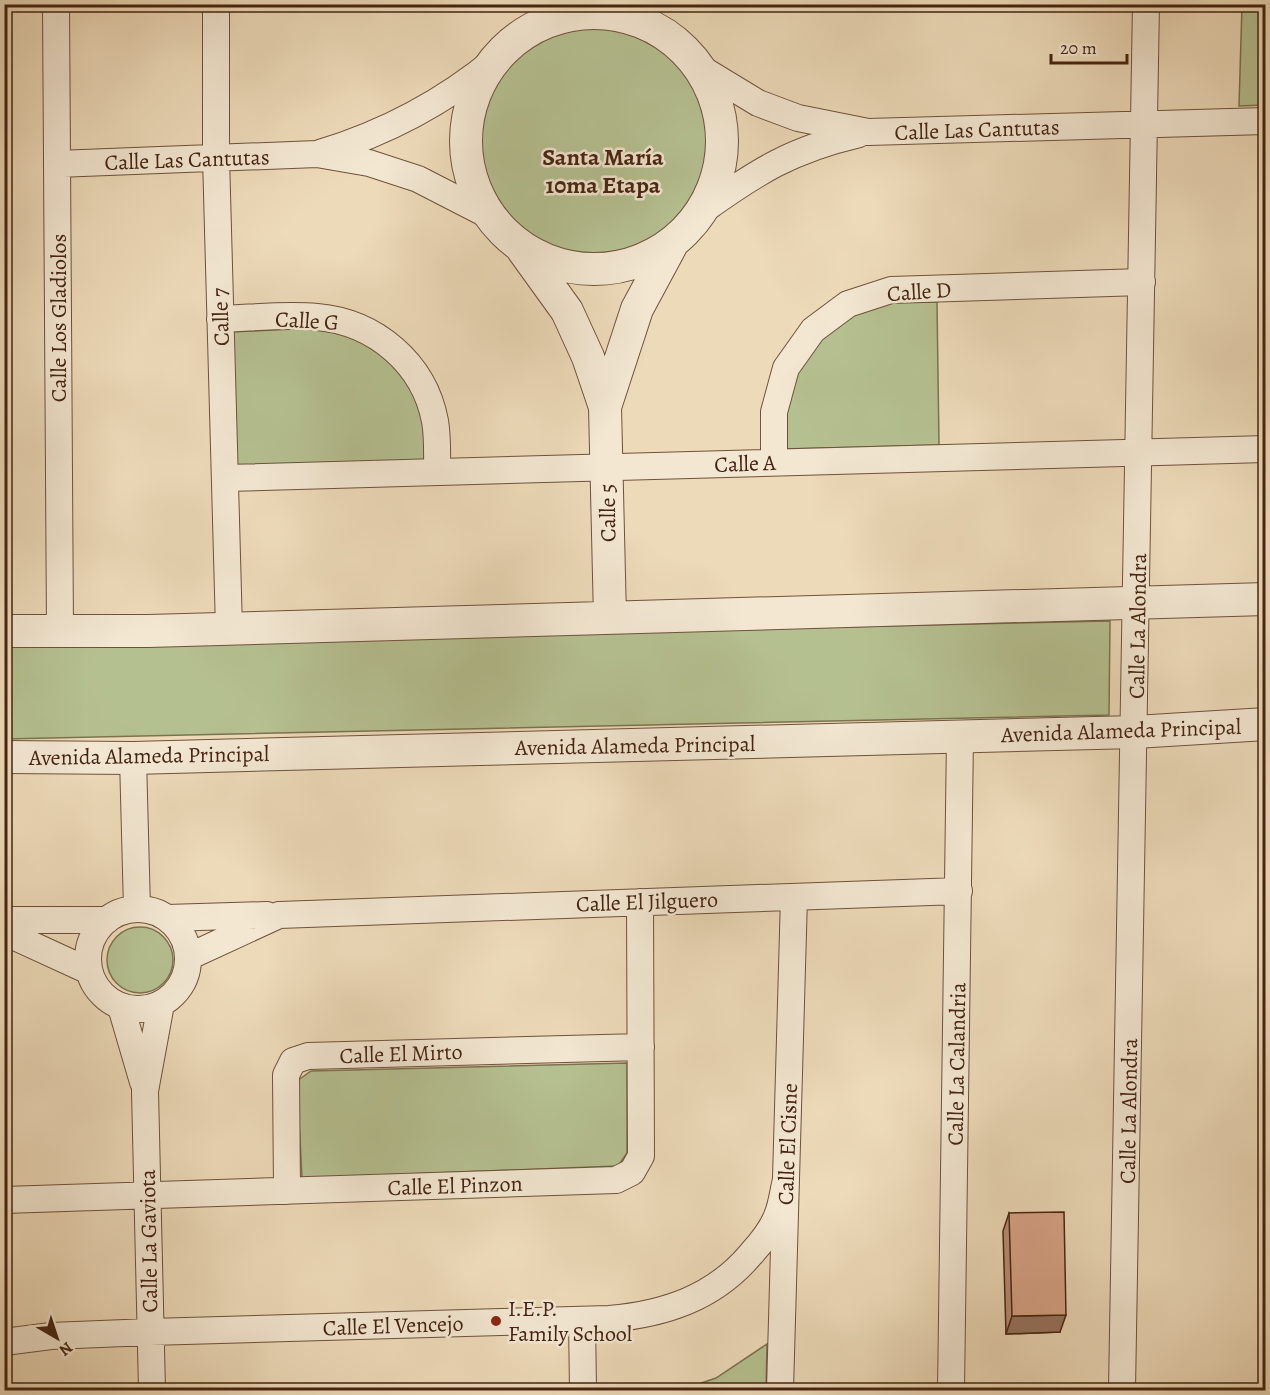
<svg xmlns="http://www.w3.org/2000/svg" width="1270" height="1395" font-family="Alegreya,serif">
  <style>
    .park { fill: #b5c091; stroke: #7d7251; stroke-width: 1.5 }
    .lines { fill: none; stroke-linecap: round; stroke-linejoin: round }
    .minor-casing { stroke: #6f523b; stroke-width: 28 }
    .tertiary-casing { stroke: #6f523b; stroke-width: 34 }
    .minor { stroke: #f3e7d2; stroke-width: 26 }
    .tertiary { stroke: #f3e7d2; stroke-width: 32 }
    .wall { fill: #ba8d75; stroke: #452411; stroke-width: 1.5 }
    .shaded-wall { fill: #97735f; stroke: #452411; stroke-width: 1.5 }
    .building { fill: #d8a488; stroke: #452411; stroke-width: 1.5 }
    .poi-dot { fill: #8f2418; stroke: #f3e7d2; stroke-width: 2 }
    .labels { text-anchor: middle; stroke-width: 5; stroke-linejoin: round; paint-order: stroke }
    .street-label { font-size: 22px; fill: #452411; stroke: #f3e7d2 }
    .poi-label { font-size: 22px; fill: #452411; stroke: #f3e7d2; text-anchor: start }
    .neighbourhood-label { font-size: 24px; font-weight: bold; fill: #452411; stroke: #f3e7d2 }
  </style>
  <rect width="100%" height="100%" fill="#eddab9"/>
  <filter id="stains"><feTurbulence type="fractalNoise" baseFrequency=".00333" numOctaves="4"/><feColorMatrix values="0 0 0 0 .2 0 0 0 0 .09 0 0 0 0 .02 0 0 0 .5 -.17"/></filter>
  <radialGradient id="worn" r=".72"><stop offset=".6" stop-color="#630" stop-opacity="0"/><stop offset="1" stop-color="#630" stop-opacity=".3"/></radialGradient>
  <!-- park -->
  <path class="park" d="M 1242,5 L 1265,5 L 1265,105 L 1239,106 Z
    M479 140a116 116 0 1 1 232 0a116 116 0 1 1-232 0Z
    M 886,302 L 937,302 L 939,445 L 783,449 L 782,410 L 794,378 L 814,342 L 849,316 Z
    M 311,328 L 347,332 L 397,366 L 416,397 L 425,431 L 424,461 L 236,465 L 232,332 Z
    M 1110,621 L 1109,715 L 5,739 L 4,646 Z
    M107 960a33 33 0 1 1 66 0a33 33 0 1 1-66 0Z
    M 627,1063 L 627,1153 L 618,1166 L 302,1178 L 297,1081 L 311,1071 Z
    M 767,1344 L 766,1390 L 681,1390 L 716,1378 Z"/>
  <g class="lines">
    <!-- minor casing -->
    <g class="minor-casing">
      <path id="minor" d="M 56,4 L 60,631
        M 216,4 L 216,157 L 229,629
        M 702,69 L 758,103 L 798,118 L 868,132 L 1266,121
        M 320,153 C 386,133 443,103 496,59
        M 57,164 L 317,154 L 369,163 L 418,179 L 490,216
        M 702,211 C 758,171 791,150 859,134
        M 220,319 C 252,318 285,314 317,317 C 375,322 424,363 435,421 C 438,438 437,455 437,472
        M 774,462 L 774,412 L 786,368 L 813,330 L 848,304 L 891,290 L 1142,282
        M 225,478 L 1266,449
        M 133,758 L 137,909
        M88 959a50 50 0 1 1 100 0a50 50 0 1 1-100 0Z
        M 167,918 L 267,915
        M 4,920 L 107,920
        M 4,932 L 89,971
        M 188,957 L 279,915 L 959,891
        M 121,1007 L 143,1082
        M 287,1191 L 286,1075 L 293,1061 L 308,1056 L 641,1047
        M 4,1200 L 616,1180 L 632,1172 L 641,1156 L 640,902
        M 582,1320 L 583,1390
        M 4,1342 L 51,1336 L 150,1332 L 609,1319 C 665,1314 714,1298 751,1254 C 761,1243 772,1229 777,1216 C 782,1204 783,1191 786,1180
        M 152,1390 L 145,1091 L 161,1004
        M 780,1390 L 794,897
        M 951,1390 L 960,737
        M 1122,1390 L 1146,4"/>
    </g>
    <!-- tertiary casing -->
    <g class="tertiary-casing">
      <path id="tertiary" d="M466 141a128 128 0 1 1 256 0a128 128 0 1 1-256 0Z
        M 523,250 L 567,311 L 588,357 L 605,407 L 610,618
        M 605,407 L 637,309 L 673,242
        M 4,631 L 148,631 L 1266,599
        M 4,757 L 133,758 L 1135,732 L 1266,724"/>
    </g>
    <!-- minor -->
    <use href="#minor" class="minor"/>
    <!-- tertiary -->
    <use href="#tertiary" class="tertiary"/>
  </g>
  <!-- wall -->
  <path class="wall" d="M 1009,1213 L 1060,1332 L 1006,1334 L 1003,1231 Z"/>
  <!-- shaded-wall -->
  <path class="shaded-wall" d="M 1066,1315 L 1060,1332 L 1006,1334 L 1012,1316 Z"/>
  <!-- building -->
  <path class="building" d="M 1064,1212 L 1066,1315 L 1012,1316 L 1009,1213 Z"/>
  <!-- markers -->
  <circle class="poi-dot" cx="496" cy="1321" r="6"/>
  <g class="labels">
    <!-- street labels -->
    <g class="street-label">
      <text transform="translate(977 129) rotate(-2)" y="8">Calle Las Cantutas</text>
      <text transform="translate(187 159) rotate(-2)" y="8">Calle Las Cantutas</text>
      <text transform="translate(919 291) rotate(-4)" y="8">Calle D</text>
      <text transform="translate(220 317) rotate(-92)" y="8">Calle 7</text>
      <text transform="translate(58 318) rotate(-90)" y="8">Calle Los Gladiolos</text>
      <text transform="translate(307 320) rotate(3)" y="8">Calle G</text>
      <text transform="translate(745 463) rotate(-2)" y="8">Calle A</text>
      <text transform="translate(607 513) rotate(-91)" y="8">Calle 5</text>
      <text transform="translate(1137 626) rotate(-89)" y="8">Calle La Alondra</text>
      <text transform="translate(1121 730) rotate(-2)" y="8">Avenida Alameda Principal</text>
      <text transform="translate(635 745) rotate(-1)" y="8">Avenida Alameda Principal</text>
      <text transform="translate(149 755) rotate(-1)" y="8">Avenida Alameda Principal</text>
      <text transform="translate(647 901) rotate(-2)" y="8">Calle El Jilguero</text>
      <text transform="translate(401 1053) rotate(-2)" y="8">Calle El Mirto</text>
      <text transform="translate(956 1064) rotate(-89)" y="8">Calle La Calandria</text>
      <text transform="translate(1128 1111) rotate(-89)" y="8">Calle La Alondra</text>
      <text transform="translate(787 1144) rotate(-88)" y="8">Calle El Cisne</text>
      <text transform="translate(455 1185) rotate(-2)" y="8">Calle El Pinzon</text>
      <text transform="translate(148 1241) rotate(-91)" y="8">Calle La Gaviota</text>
      <text transform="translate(393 1325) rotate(-2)" y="8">Calle El Vencejo</text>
    </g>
    <!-- poi labels -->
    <g class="poi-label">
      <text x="508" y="1316">I.E.P.<tspan x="508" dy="25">Family School</tspan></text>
    </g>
    <!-- neighbourhood labels -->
    <g class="neighbourhood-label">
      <text x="603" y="165">Santa María<tspan x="603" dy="28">10ma Etapa</tspan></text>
    </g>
  </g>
  <!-- margin -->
  <rect width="1270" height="1395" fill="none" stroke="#eddab9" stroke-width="24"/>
  <rect x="6" y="6" width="1258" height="1383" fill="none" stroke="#452411" stroke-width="3"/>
  <rect x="12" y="12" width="1246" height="1371" fill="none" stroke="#452411" stroke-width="1.5"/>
  <!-- north arrow -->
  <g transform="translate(57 1338) rotate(141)" stroke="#f3e7d2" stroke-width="4.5" paint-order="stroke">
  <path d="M0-4.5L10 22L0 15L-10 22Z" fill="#452411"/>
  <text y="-9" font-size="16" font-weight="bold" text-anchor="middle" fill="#452411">N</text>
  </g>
  <!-- scale -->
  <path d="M1051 54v9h76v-9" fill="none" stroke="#452411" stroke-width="3"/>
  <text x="1060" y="54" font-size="18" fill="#452411" stroke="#f3e7d2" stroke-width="4.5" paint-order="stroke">20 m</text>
  <rect width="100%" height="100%" filter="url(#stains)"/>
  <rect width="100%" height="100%" fill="url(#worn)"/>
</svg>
